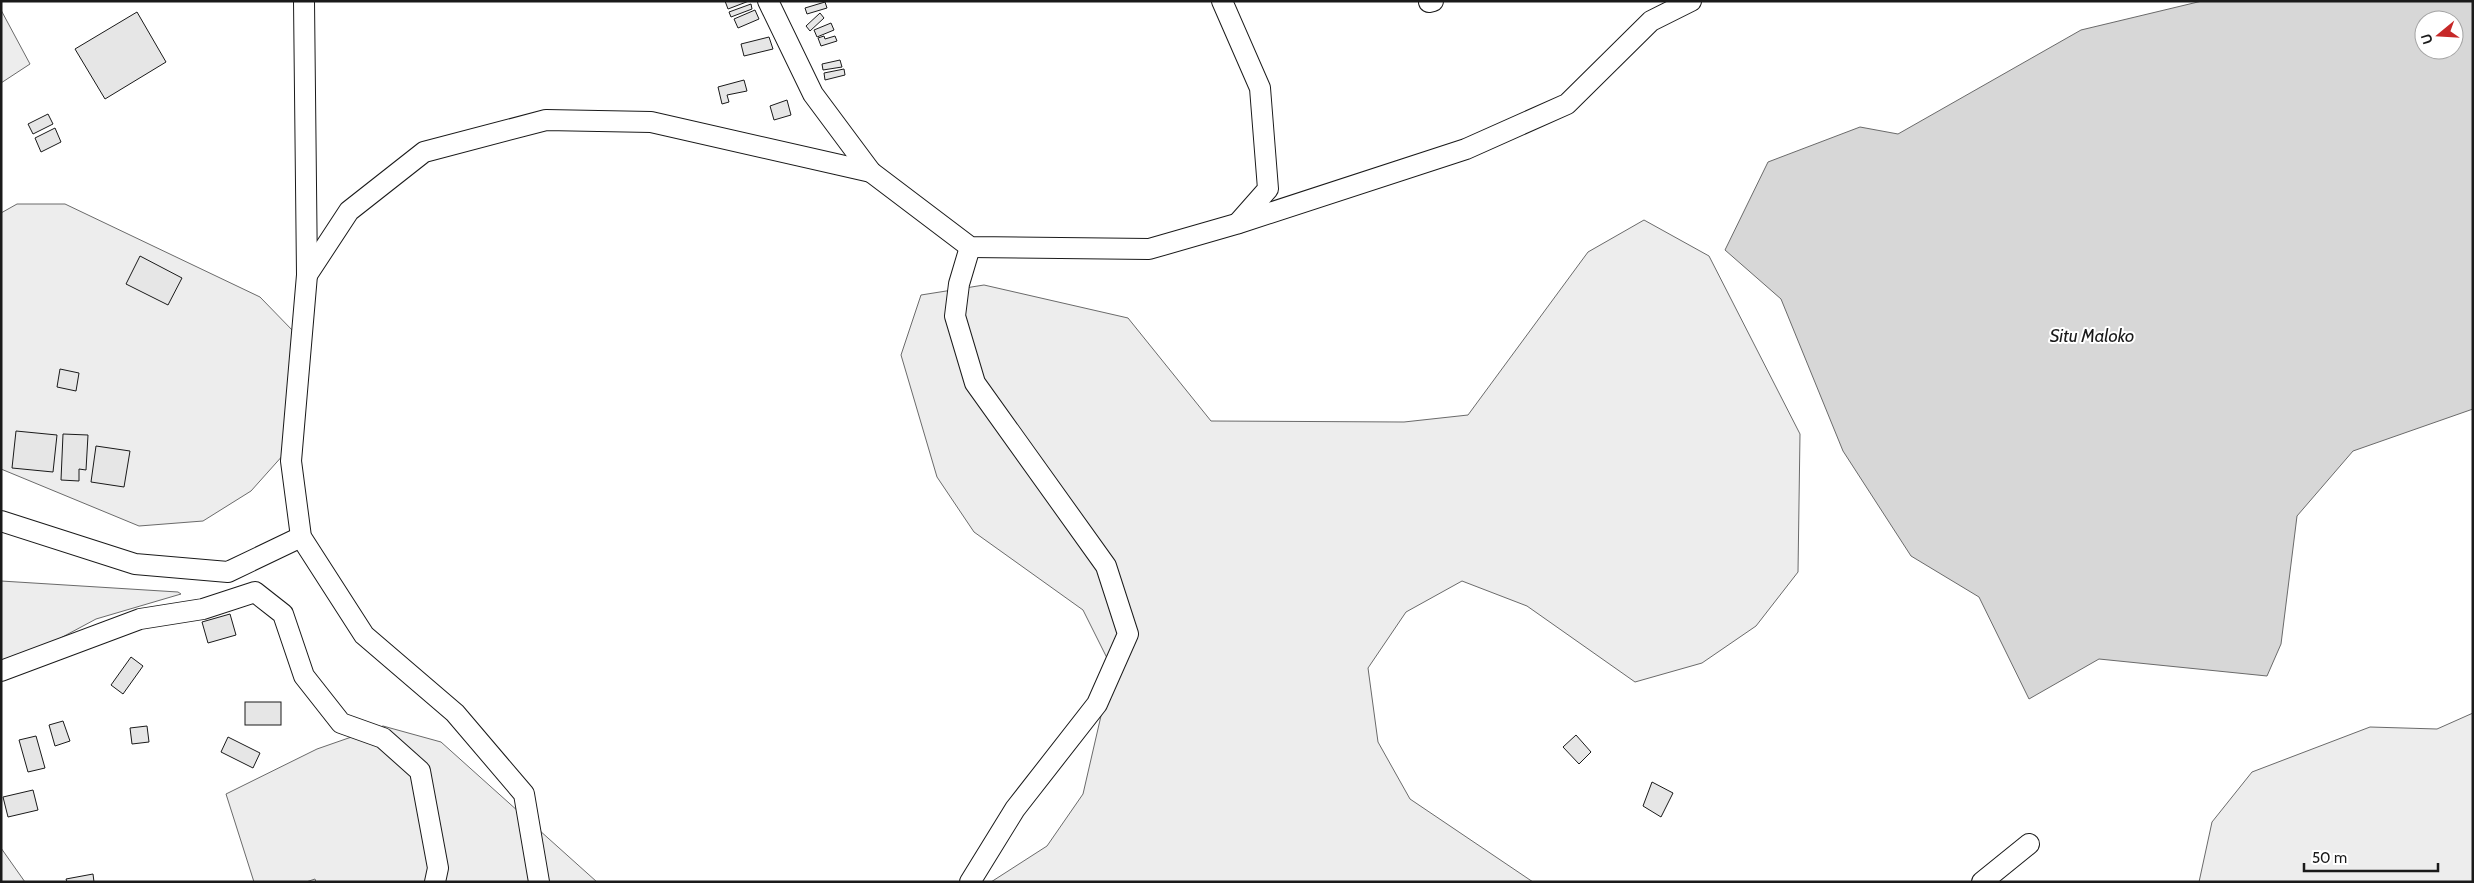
<svg xmlns="http://www.w3.org/2000/svg" width="2474" height="883" viewBox="0 0 2474 883" font-family="Cabin,sans-serif">
  <style>
    .built { fill: #ededed; stroke: #6a6a6a }
    .water { fill: #d7d7d7; stroke: #6a6a6a; fill-rule: evenodd }
    .building { fill: #e6e6e6; stroke: #1a1a1a }
    .lines { fill: none; stroke-linecap: round; stroke-linejoin: round }
    .minor-casing { stroke: #1a1a1a; stroke-width: 22 }
    .minor { stroke: #fff; stroke-width: 20 }
    .labels { text-anchor: middle; dominant-baseline: central; stroke-width: 4; stroke-linejoin: round; paint-order: stroke }
    .water-label { font-size: 18px; font-style: italic; fill: #1a1a1a; stroke: #fff }
  </style>
  <rect width="100%" height="100%" fill="#fff"/>
  <!-- built -->
  <g class="built">
    <path d="M1,10l29,54 -29,19z"/>
    <path d="M17,204h48l195,93 34,35 -1,112 -42,47 -48,30 -64,5 -138,-57v-256z"/>
    <path d="M1644,220l65,36 91,178 -2,138 -42,54 -54,37 -67,19 -108,-76 -65,-25 -56,31 -38,56 10,74 32,57 123,83h-542l56,-36 36,-52 29,-126 -29,-58 -109,-78 -37,-55 -36,-122 20,-60 63,-10 144,33 83,103 193,1 64,-7 120,-163z"/>
    <path d="M1,581l177,11 3,2 -85,25 -95,51z"/>
    <path d="M2473,713v169h-274l13,-60 40,-50 118,-45 67,2z"/>
    <path d="M383,726l58,16 156,140h-281l-1,-3 -9,3h-52l-28,-88 91,-45z"/>
    <path d="M1,848l24,34h-24z"/>
  </g>
  <!-- water -->
  <path class="water" d="M2202,1h271v408l-120,42 -56,65 -16,128 -14,32 -168,-17 -70,40 -50,-102 -68,-41 -68,-105 -62,-152 -56,-49 43,-88 92,-35 38,7 183,-104zM2424,20h30v30h-30z"/>
  <!-- building -->
  <g class="building">
    <path d="M725,1h24l-21,8z"/>
    <path d="M825,2l2,6 -20,6 -2,-6z"/>
    <path d="M751,4l1,5 -21,8 -2,-5z"/>
    <path d="M755,10l4,9 -21,9 -4,-9z"/>
    <path d="M137,12l29,50 -61,37 -30,-50z"/>
    <path d="M820,13l4,5 -14,13 -4,-5z"/>
    <path d="M831,23l3,7 -17,7 -3,-7z"/>
    <path d="M824,36l1,3 10,-3 2,5 -16,5 -3,-8z"/>
    <path d="M769,37l4,12 -29,7 -3,-12z"/>
    <path d="M840,60l2,7 -19,3 -1,-6z"/>
    <path d="M844,69l1,6 -20,5 -1,-7z"/>
    <path d="M744,80l3,11 -20,4 2,7 -7,2 -4,-17z"/>
    <path d="M787,100l4,15 -17,5 -4,-14z"/>
    <path d="M48,114l5,10 -20,10 -5,-10z"/>
    <path d="M55,128l6,14 -20,10 -6,-14z"/>
    <path d="M140,256l42,22 -14,27 -42,-21z"/>
    <path d="M60,369l19,4 -3,18 -19,-4z"/>
    <path d="M16,431l41,4 -4,37 -41,-4z"/>
    <path d="M63,434l25,1 -2,35 -7,-1v12l-18,-1z"/>
    <path d="M96,446l34,5 -6,36 -33,-5z"/>
    <path d="M230,614l6,21 -28,8 -6,-21z"/>
    <path d="M131,657l12,9 -20,28 -12,-9z"/>
    <rect x="245" y="702" width="36" height="23"/>
    <path d="M63,721l7,20 -15,5 -6,-21z"/>
    <path d="M147,726l2,16 -17,2 -2,-16z"/>
    <path d="M1576,735l15,17 -12,12 -16,-17z"/>
    <path d="M36,736l9,32 -17,4 -9,-32z"/>
    <path d="M228,737l32,16 -7,15 -32,-16z"/>
    <path d="M1652,782l21,11 -12,24 -18,-11z"/>
    <path d="M33,790l5,20 -30,7 -5,-20z"/>
    <path d="M93,874l1,8h-27l-1,-3z"/>
  </g>
  <g class="lines">
    <defs>
      <g id="minor">
        <path d="M304,1l3,274 -16,186 10,76 63,98 91,78 69,81 15,88"/>
        <path d="M768,1l45,93 58,78 99,75 179,2 87,-25 230,-75 101,-45 84,-83 40,-20"/>
        <path d="M1222,1l38,87 8,101 -30,34"/>
        <path d="M1429,2l4,-1"/>
        <path d="M970,247l-11,37 -4,32 20,67 131,183 22,68 -31,70 -82,105 -45,73"/>
        <path d="M307,275l42,-64 75,-59 122,-32 105,2 220,50"/>
        <path d="M1,521l134,43 93,8 73,-35"/>
        <path d="M1,671l139,-52 63,-10 52,-17 28,22 21,62 37,47 42,15 37,33 18,97 -3,14"/>
        <path d="M1982,882l47,-38"/>
      </g>
    </defs>
    <!-- minor casing -->
    <use href="#minor" class="minor-casing"/>
    <!-- minor -->
    <use href="#minor" class="minor"/>
  </g>
  <g class="labels">
    <!-- water labels -->
    <g class="water-label">
      <text x="2092" y="336">Situ Maloko</text>
    </g>
  </g>
  <!-- border -->
  <rect width="2474" height="883" fill="none" stroke="#1a1a1a" stroke-width="5"/>
  <!-- north arrow -->
  <g transform="translate(2439 35) rotate(252)"><circle r="24" fill="#ffffff" stroke="#a3a3a3"/>
  <path d="M0-4L9 19L0 12L-9 19Z" fill="#c62828"/>
  <text y="-8" font-size="14" font-weight="bold" text-anchor="middle" fill="#1a1a1a">U</text>
  </g>
  <!-- scale -->
  <path d="M2304 863v8h134v-8" fill="none" stroke="#1a1a1a" stroke-width="2.5"/>
  <text x="2312" y="863" font-size="15" fill="#1a1a1a" stroke="#ffffff" stroke-width="4" paint-order="stroke">50 m</text>
</svg>
